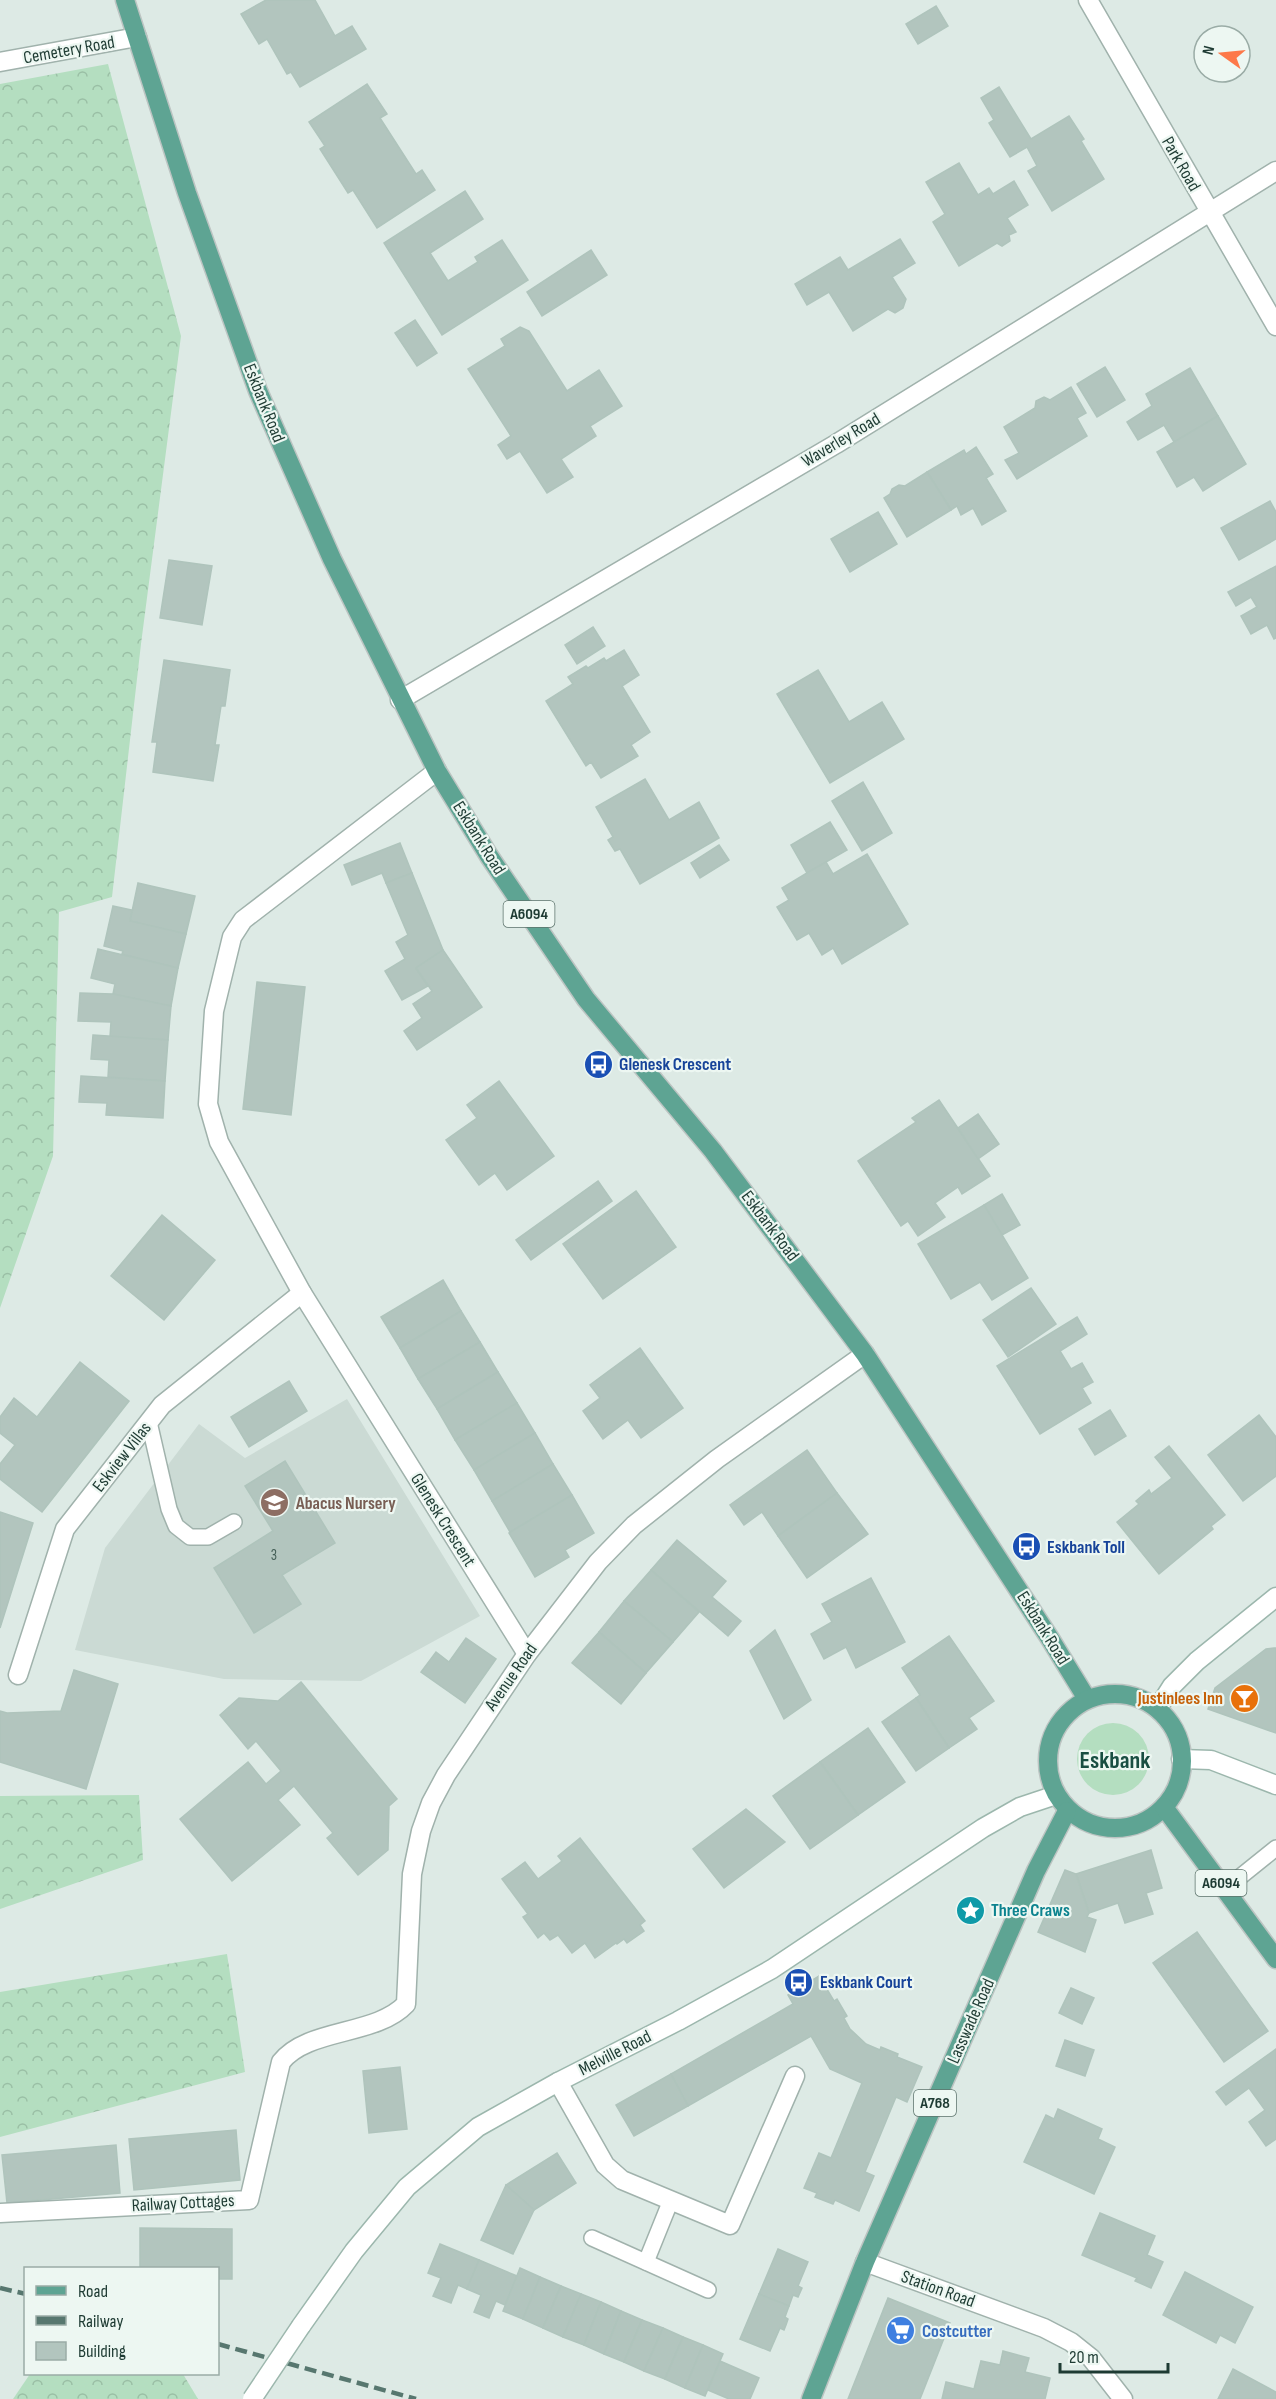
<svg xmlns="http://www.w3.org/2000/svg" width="1276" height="2399" viewBox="0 0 1276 2399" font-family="'Sofia Sans Condensed',sans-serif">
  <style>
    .built { fill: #cbdad4 }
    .grass { fill: #b4dec0 }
    .forest { fill: url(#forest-crowns) }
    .building { fill: #b2c5be; stroke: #afc4bc; stroke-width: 1.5 }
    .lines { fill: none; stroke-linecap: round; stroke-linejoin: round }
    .lane-casing { stroke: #a0b2ac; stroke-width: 18 }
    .street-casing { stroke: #a0b2ac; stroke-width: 21 }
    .secondary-casing { stroke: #9cb7ad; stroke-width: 21 }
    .primary-casing { stroke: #bcc4c2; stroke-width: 21 }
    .lane { stroke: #fff; stroke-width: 15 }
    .street { stroke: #fff; stroke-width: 18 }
    .secondary { stroke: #fff; stroke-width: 18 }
    .primary { stroke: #5ea493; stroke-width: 18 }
    .rail { stroke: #57776f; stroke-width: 4.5; stroke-dasharray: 12 6; stroke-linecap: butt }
    .secondary-bridge-casing { stroke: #9cb7ad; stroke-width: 21; stroke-linecap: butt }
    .secondary-bridge { stroke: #fff; stroke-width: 18 }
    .labels { text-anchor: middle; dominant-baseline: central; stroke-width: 4.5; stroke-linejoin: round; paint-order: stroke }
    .number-label { font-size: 15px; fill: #435e56 }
    .shield { fill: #edf7f2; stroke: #5c736c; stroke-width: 1.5 }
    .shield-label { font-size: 16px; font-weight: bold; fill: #1e3b33 }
    .street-label { font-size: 18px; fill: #1e3b33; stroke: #edf7f2 }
    .transit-label { font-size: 18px; font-weight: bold; fill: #164399; stroke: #edf7f2; text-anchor: start }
    .education-label { font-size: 18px; font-weight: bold; fill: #785e54; stroke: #edf7f2; text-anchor: start }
    .food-label { font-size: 18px; font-weight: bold; fill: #c56008; stroke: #edf7f2; text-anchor: end }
    .culture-label { font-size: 18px; font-weight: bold; fill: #0d838f; stroke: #edf7f2; text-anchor: start }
    .shop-label { font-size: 18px; font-weight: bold; fill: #366cbe; stroke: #edf7f2; text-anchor: start }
    .district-label { font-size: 24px; font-weight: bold; fill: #194e42; stroke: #edf7f2 }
  </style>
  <defs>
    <pattern id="forest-crowns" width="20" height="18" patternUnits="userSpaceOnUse" patternTransform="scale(1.5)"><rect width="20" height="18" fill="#b4dec0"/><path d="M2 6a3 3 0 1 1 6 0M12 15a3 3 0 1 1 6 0" fill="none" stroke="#9abfa5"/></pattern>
  </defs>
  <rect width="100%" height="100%" fill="#ddeae5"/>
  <!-- built -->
  <path class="built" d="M347,1399l133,217 -119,65 -137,-2 -149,-29 30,-102 94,-124 46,34z"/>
  <!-- grass -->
  <circle class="grass" cx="1113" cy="1759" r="36"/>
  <!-- forest -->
  <g class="forest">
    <path d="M108,64l73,272 -40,308 -29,253 -53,15 -6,244 -53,152v-1224z"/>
    <path d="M139,1795l4,65 -143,49v-113z"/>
    <path d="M227,1954l18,118 -245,65v-145z"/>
    <path d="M30,2374h153l15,25h-185z"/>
  </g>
  <!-- building -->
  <g class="building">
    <path d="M266,0h49l20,36 17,-10 14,23 -66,38 -9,-15 -4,2 -20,-35 -8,5 -18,-30z"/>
    <path d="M936,6l12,20 -30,18 -12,-20z"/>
    <path d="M367,84l20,30 -7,4 36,56 6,-4 13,20 -58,38 -24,-38 -5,3 -28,-44 5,-3 -16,-24z"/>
    <path d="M999,87l32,52 38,-23 15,23 -3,2 23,38 -52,32 -24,-40 9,-5 -10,-19 -17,10 -21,-34 5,-3 -13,-22z"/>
    <path d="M959,163l19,32 11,-7 4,6 21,-13 14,24 -21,13 9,14 -7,3 1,6 -8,5 -5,-3 -38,23 -26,-44 12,-8 -19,-32z"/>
    <path d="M465,191l18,28 -53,34 18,28 30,-19 -3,-5 27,-17 26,40 -86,55 -58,-92z"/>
    <path d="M900,239l15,24 -23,14 14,22 -3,9 -8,5 -7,-4 -35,22 -24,-39 -22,13 -12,-21 45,-27 8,13z"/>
    <path d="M591,250l16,25 -65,41 -15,-24z"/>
    <path d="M415,320l22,33 -20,13 -22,-33z"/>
    <path d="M520,327l9,4 38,60 32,-21 23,36 -32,20 6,10 -35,23 12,18 -26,16 -27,-42 -13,8 -9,-14 13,-9 -43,-67 37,-23 -4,-7z"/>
    <path d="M1105,367l20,33 -28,17 -20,-33z"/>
    <path d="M1190,368l28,48 -44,26 -10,-17 -26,15 -11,-18 25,-16 -6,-12z"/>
    <path d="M1071,387l15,26 -9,5 10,18 -70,43 -12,-19 14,-7 -15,-26 31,-19 1,-7 8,-4 6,3z"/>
    <path d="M1218,416l28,48 -43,27 -9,-14 -17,10 -20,-35z"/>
    <path d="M976,447l17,27 -7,4 20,33 -24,14 -9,-17 -12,7 -4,-9 -6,4 -24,-38 37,-22 2,4z"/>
    <path d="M927,472l24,38 -44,27 -23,-39 6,-4 2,-5 7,-4 6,1z"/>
    <path d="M1270,501l6,11v27l-37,21 -18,-32z"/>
    <path d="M878,512l19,32 -47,28 -19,-33z"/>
    <path d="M169,560l43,6 -10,59 -42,-7z"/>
    <path d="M1276,566v72l-2,1 -7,-14 -16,9 -10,-18 16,-9 -6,-10 -15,9 -8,-14z"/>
    <path d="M593,627l12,19 -28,18 -12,-19z"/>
    <path d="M624,650l15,25 -17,11 28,46 -19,13 7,11 -37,22 -10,-16 -5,4 -40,-65 27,-17 -5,-7 18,-11 2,2 16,-10 2,3z"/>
    <path d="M164,660l66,10 -5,36h-4l-6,39h4l-6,36 -60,-9 4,-30h-5z"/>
    <path d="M818,670l31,52 33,-20 22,37 -74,44 -53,-89z"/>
    <path d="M645,779l24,41 30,-18 20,36 -79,46 -20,-35 -5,2 -7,-11 5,-3 -17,-30z"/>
    <path d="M863,782l29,51 -30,18 -30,-50z"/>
    <path d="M830,822l17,28 -40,23 -16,-28z"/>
    <path d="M400,843l12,30 -26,10 -4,-10 -30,12 -8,-20z"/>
    <path d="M719,845l10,15 -29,18 -9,-15z"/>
    <path d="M867,854l41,70 -66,40 -9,-16 -11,7 -13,-22 -12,7 -20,-33 12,-7 -7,-12 25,-15 19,-11 7,12z"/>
    <path d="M412,873l31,77 -27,18 12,18 -26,14 -17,-29 20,-12 -9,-17 12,-7 -22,-52z"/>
    <path d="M138,883l57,13 -9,38 -56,-13z"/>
    <path d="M113,906l19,4 -2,11 56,13 -8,34 -56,-14 1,-3 -19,-5z"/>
    <path d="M98,949l80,19 -7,38 -58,-12 2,-10 -24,-6z"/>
    <path d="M443,950l39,57 -65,43 -13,-19 18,-13 -9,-14 19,-13 -16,-23z"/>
    <path d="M257,982l48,5 -14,128 -48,-6z"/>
    <path d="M80,993l33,1 58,12 -3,34 -58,-3 1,-15 -33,-1z"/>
    <path d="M93,1035l75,5 -3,41 -57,-4 1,-17 -18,-1z"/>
    <path d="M81,1076l84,5 -2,37 -57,-3 1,-12 -28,-1z"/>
    <path d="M499,1081l55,75 -47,34 -12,-17 -16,12 -33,-45 31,-22 -10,-13z"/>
    <path d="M939,1100l51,76 -28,18 -4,-7 -23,16 10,14 -27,19 -10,-15 -7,5 -43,-65 58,-39 -4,-4z"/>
    <path d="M978,1114l21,30 -21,15 -20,-31z"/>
    <path d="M598,1181l14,20 -81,59 -15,-20z"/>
    <path d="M636,1191l40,56 -73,52 -40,-55z"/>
    <path d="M1002,1194l18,31 -18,10 -18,-30z"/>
    <path d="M984,1205l44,73 -36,22 -12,-18 -29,17 -33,-55z"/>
    <path d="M162,1215l53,45 -51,60 -53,-44z"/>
    <path d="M443,1280l18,31 -61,37 -19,-31z"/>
    <path d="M1031,1288l25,36 -48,33 -25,-37z"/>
    <path d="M461,1311l19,31 -62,37 -18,-31z"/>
    <path d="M1077,1317l10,17 -27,17 11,18 11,-6 11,19 -11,6 9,15 -51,31 -43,-68z"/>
    <path d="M480,1342l18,30 -61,37 -19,-30z"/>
    <path d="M640,1348l43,60 -42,30 -13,-18 -25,19 -20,-28 17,-13 -10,-13z"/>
    <path d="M80,1362l49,39 -87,111 -42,-33v-15l15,-19 -15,-12v-16l14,-19 23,19z"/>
    <path d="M498,1372l19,31 -62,37 -18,-31z"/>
    <path d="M289,1381l18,30 -58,36 -18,-30z"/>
    <path d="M517,1403l18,30 -61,37 -19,-30z"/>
    <path d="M1110,1410l16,26 -31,19 -16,-26z"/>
    <path d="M1259,1415l17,22v39l-33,25 -35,-46z"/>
    <path d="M535,1433l18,31 -61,37 -18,-31z"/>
    <path d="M1169,1446l56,69 -14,11 2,3 -54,45 -42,-52 22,-18 -3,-3 13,-11 2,4 21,-16 -17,-21z"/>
    <path d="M807,1450l30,43 -59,43 -16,-24 -18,13 -14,-20z"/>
    <path d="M285,1461l50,82 -53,32 19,29 -47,29 -40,-65 59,-37 -28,-45z"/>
    <path d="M553,1464l19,31 -62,37 -18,-31z"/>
    <path d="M837,1493l31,41 -61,44 -29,-42z"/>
    <path d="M572,1495l22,38 -29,17 4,7 -34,20 -26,-44z"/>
    <path d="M0,1512l33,11 -33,105z"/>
    <path d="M677,1540l49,41 -14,16 29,24 -13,15 -77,-66z"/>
    <path d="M651,1570l48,42 -26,30 -49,-41z"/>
    <path d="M871,1578l34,64 -49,26 -10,-21 -22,12 -13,-25 21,-12 -10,-18z"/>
    <path d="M624,1601l49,41 -27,31 -47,-41z"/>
    <path d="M775,1630l36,70 -27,19 -34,-68z"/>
    <path d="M599,1632l47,41 -25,31 -49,-41z"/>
    <path d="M949,1636l45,65 -25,17 8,11 -28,19 -33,-50 4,-3 -18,-27z"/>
    <path d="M466,1638l30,21 -31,44 -44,-31 15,-20 13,10z"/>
    <path d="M1274,1648h2v85l-68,-24 7,-21 51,-39z"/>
    <path d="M74,1670l44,14 -32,105 -86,-27v-51l7,2 54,-2z"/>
    <path d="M301,1682l96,117 -8,7 -1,44 -30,25 -31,-37 6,-5 -39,-47 -16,14 22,25 -68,56 -52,-62 68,-57 18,22 15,-13 -25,-30 -8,8 -28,-34 19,-17 39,3z"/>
    <path d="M916,1698l33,50 -33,23 -34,-49z"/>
    <path d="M868,1728l37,54 -47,33 -38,-53z"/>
    <path d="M820,1762l38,53 -48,34 -37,-53z"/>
    <path d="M746,1809l39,33 -61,46 -31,-39z"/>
    <path d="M580,1838l65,83 -5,4 4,6 -17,12 -3,-4 -7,5 -1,-1 -21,15 -10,-15 -13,10 -14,-18 -8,5 -6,-7 -6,5 -15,-21 5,-3 -26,-35 23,-17 13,17 24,-18 -4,-5z"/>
    <path d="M1151,1850l11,38 -16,5 7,21 -28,9 -7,-20 -29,10 -13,-39z"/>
    <path d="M1065,1870l11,4 13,39 -2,4 9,3 -11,32 -47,-20z"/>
    <path d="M1197,1932l71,99 -44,31 -71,-99z"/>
    <path d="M819,1976l15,25 3,-2 10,17 -3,2 6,11 16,15 14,6 1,-3 17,7 -1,3 25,10 -15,35 -11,-5 -31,75 9,4 -15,35 -24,-11 -2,4 -18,-7 2,-4 -13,-5 15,-35 12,5 31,-75 -32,-14 -19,-33 -123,70 -17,-32 122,-70 -5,-9z"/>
    <path d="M1071,1988l23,10 -12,26 -23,-11z"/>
    <path d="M1065,2040l29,10 -9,26 -29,-10z"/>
    <path d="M1276,2049v90l-10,7 -17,-24 16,-12 -16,-22 -23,17 -10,-13z"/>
    <path d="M400,2067l7,62 -38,4 -6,-62z"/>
    <path d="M671,2074l17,32 -54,30 -18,-31z"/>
    <path d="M1058,2109l44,20 -4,10 17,8 -21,47 -70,-32 22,-47 8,4z"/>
    <path d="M236,2130l4,50 -106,10 -5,-51z"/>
    <path d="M116,2145l4,48 -113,10 -5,-48z"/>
    <path d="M557,2153l19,30 -42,27 -28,-25z"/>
    <path d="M506,2185l28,25 -21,44 -32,-14z"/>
    <path d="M1100,2213l55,23 -8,19 16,7 -12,26 -16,-7 2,-3 -55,-23z"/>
    <path d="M140,2228l92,1v50h-14v-11h-78z"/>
    <path d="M440,2244l39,16 -12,29 -9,-4 -7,18 -18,-7 8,-18 -13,-5z"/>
    <path d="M778,2249l30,13 -10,24 4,2 -4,9 -5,-2 -4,11 -30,-12z"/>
    <path d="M479,2260l38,16 -12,29 -9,-4 -7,17 -15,-6 7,-17 -14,-6z"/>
    <path d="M520,2268l20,9 -17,42 -20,-8z"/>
    <path d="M1185,2272l68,35 -18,36 -15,-8 -4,8 -53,-28z"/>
    <path d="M540,2277l21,9 -18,42 -20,-9z"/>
    <path d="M561,2286l20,8 -18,43 -20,-9z"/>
    <path d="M581,2294l20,8 -17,43 -21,-8z"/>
    <path d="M759,2294l30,12 -4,11 3,2 -2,6 -2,5 -4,-2 -10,23 -30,-12z"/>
    <path d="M888,2298l62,25 -30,76h-72z"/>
    <path d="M601,2302l20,9 -17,43 -20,-9z"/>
    <path d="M621,2311l21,9 -18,42 -20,-8z"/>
    <path d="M642,2320l21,8 -19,43 -20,-9z"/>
    <path d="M663,2328l20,9 -18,42 -21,-8z"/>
    <path d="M683,2337l20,8 -18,43 -20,-9z"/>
    <path d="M703,2345l20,9 -18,42 -20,-8z"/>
    <path d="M1003,2351l26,7 -4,14 25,6 -5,21h-103l4,-17 28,7 7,-28 19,4z"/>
    <path d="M720,2361l39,17 -9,21h-21l-21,-9z"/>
    <path d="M1233,2369l43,23v7h-58z"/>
  </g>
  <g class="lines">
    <defs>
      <g id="lane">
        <path d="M149,1422l20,87 7,17 14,11h18l26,-15"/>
        <path d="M1225,1889l51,-41"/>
        <path d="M592,2238l116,52"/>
        <path d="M646,2262l25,-62"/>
      </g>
      <g id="street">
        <path d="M1088,0l188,326"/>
        <path d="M0,62l137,-25"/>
        <path d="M400,700l436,-256 440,-273"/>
        <path d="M437,771l-194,149 -11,17 -18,74 -6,93 11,38 83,151 225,361"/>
        <path d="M18,1675l47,-146 97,-124 140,-112"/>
        <path d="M558,2082l47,83 17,15 108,45 65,-149"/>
        <path d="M0,2213l249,-13 32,-138c26,-34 95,-26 125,-58l6,-130 9,-43 10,-28 15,-28 81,-121 71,-92 36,-37 83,-66 148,-105"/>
        <path d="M865,2262l179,66 27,14 20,16 32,41"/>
      </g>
      <g id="secondary">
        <path d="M1158,1708l14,-22 25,-25 79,-64"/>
        <path d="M1181,1759l30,1 65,25"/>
        <path d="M301,2326l53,-75 53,-64 71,-60 80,-45 120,-61 94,-52 211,-141 37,-21 36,-12"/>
      </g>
      <g id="primary">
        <path d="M125,0l62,193 71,198 74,168 105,212 52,85 97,143 127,152 152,203 184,283 38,62"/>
        <circle cx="1115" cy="1761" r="67"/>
        <path d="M1164,1807l112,152"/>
        <path d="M811,2399l54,-137 171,-391 31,-60"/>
      </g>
    </defs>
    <!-- lane casing -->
    <use href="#lane" class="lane-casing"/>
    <!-- street casing -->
    <use href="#street" class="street-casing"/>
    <!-- secondary casing -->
    <use href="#secondary" class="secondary-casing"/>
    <!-- primary casing -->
    <use href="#primary" class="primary-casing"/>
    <!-- lane -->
    <use href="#lane" class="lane"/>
    <!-- street -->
    <use href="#street" class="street"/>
    <!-- secondary -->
    <use href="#secondary" class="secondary"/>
    <!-- primary -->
    <use href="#primary" class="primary"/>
    <!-- rail -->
    <g class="rail">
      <path d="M0,2288l26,6"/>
      <path d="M218,2344l198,55"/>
    </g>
    <defs>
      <path id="secondary-bridge" d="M252,2399l49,-73"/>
    </defs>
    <!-- secondary-bridge casing -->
    <use href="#secondary-bridge" class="secondary-bridge-casing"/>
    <!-- secondary-bridge -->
    <use href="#secondary-bridge" class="secondary-bridge"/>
  </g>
  <!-- icons -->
  <defs>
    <symbol id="bus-disc" viewBox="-11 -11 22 22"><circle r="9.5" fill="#1a4fb4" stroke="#edf7f2"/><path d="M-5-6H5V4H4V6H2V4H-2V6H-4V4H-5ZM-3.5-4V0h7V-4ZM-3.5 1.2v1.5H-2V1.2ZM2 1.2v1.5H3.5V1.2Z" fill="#fff"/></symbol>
    <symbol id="school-disc" viewBox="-11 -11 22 22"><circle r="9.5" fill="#8d6e63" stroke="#edf7f2"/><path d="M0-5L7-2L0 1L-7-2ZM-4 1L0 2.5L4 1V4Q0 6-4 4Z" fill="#fff"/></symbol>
    <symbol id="bar-disc" viewBox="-11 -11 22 22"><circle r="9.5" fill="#e8710a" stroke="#edf7f2"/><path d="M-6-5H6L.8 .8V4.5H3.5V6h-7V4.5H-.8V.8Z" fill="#fff"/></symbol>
    <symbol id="sight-disc" viewBox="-11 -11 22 22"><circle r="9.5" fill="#0f9aa8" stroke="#edf7f2"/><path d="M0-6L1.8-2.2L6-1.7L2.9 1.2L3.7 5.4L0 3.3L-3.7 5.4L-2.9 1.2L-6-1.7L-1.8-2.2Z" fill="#fff"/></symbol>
    <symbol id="supermarket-disc" viewBox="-11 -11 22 22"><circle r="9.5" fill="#3f7fe0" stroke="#edf7f2"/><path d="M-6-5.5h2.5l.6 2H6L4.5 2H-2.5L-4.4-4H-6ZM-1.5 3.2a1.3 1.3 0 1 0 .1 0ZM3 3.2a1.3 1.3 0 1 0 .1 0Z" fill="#fff"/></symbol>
  </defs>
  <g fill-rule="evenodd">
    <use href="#bus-disc" x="582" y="1048" width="33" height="33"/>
    <use href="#school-disc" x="258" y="1486" width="33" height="33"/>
    <use href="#bus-disc" x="1010" y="1530" width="33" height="33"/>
    <use href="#bar-disc" x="1228" y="1682" width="33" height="33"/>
    <use href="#sight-disc" x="954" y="1894" width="33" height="33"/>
    <use href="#bus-disc" x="782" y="1966" width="33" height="33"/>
    <use href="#supermarket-disc" x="884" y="2314" width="33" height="33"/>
  </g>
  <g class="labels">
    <!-- number labels -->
    <g class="number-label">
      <text x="274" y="1555">3</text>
    </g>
    <!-- shield labels -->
    <g class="shield">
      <rect x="503.5" y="901" width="51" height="26" rx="4.5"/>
      <rect x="1195.5" y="1870" width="51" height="26" rx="4.5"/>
      <rect x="914" y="2090" width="42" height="26" rx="4.5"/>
    </g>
    <g class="shield-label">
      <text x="529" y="914">A6094</text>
      <text x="1221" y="1883">A6094</text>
      <text x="935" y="2103">A768</text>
    </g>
    <!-- street labels -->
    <g class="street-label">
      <text transform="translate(69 50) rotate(-10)">Cemetery Road</text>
      <text transform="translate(1181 164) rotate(60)">Park Road</text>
      <text transform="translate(264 403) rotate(68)">Eskbank Road</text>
      <text transform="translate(841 440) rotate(-31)">Waverley Road</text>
      <text transform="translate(479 838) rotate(58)">Eskbank Road</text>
      <text transform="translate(770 1226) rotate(53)">Eskbank Road</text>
      <text transform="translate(122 1457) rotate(-52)">Eskview Villas</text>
      <text transform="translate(443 1520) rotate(58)">Glenesk Crescent</text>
      <text transform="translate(1043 1628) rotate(58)">Eskbank Road</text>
      <text transform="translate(511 1677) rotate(-55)">Avenue Road</text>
      <text transform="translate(971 2021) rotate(-66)">Lasswade Road</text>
      <text transform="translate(615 2053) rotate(-27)">Melville Road</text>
      <text transform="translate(183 2203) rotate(-3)">Railway Cottages</text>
      <text transform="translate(938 2289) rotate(20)">Station Road</text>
    </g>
    <!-- transit labels -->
    <g class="transit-label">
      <text x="619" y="1064">Glenesk Crescent</text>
      <text x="1047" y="1547">Eskbank Toll</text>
      <text x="820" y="1982">Eskbank Court</text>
    </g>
    <!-- education labels -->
    <g class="education-label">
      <text x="296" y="1503">Abacus Nursery</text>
    </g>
    <!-- food labels -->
    <g class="food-label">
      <text x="1223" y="1698">Justinlees Inn</text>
    </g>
    <!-- culture labels -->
    <g class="culture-label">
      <text x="991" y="1910">Three Craws</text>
    </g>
    <!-- shop labels -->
    <g class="shop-label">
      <text x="922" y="2331">Costcutter</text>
    </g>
    <!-- district labels -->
    <g class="district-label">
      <text x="1115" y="1760">Eskbank</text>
    </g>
  </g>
  <!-- legend -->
  <rect x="24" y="2267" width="195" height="108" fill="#edf7f2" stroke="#9aaca6" stroke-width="1.5"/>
  <rect x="36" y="2286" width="30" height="9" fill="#5ea493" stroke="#9aaca6" stroke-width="1.5"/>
  <text x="78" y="2297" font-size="18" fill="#1e3b33">Road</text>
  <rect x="36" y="2316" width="30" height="9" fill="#57776f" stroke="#9aaca6" stroke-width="1.5"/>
  <text x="78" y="2327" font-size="18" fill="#1e3b33">Railway</text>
  <rect x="36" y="2342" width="30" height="18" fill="#b2c5be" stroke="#9aaca6" stroke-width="1.5"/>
  <text x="78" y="2357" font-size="18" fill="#1e3b33">Building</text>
  <!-- north arrow -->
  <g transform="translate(1222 54) rotate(285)"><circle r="28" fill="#edf7f2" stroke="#9aaca6" stroke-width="1.5"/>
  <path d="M0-4.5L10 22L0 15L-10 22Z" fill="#fd7849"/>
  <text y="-9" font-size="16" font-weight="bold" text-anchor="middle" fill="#1e3b33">N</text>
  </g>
  <!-- scale -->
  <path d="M1060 2363v9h108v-9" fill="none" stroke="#1e3b33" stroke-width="3"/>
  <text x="1069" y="2363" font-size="18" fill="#1e3b33" stroke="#edf7f2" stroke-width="4.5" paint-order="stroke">20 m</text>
</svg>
